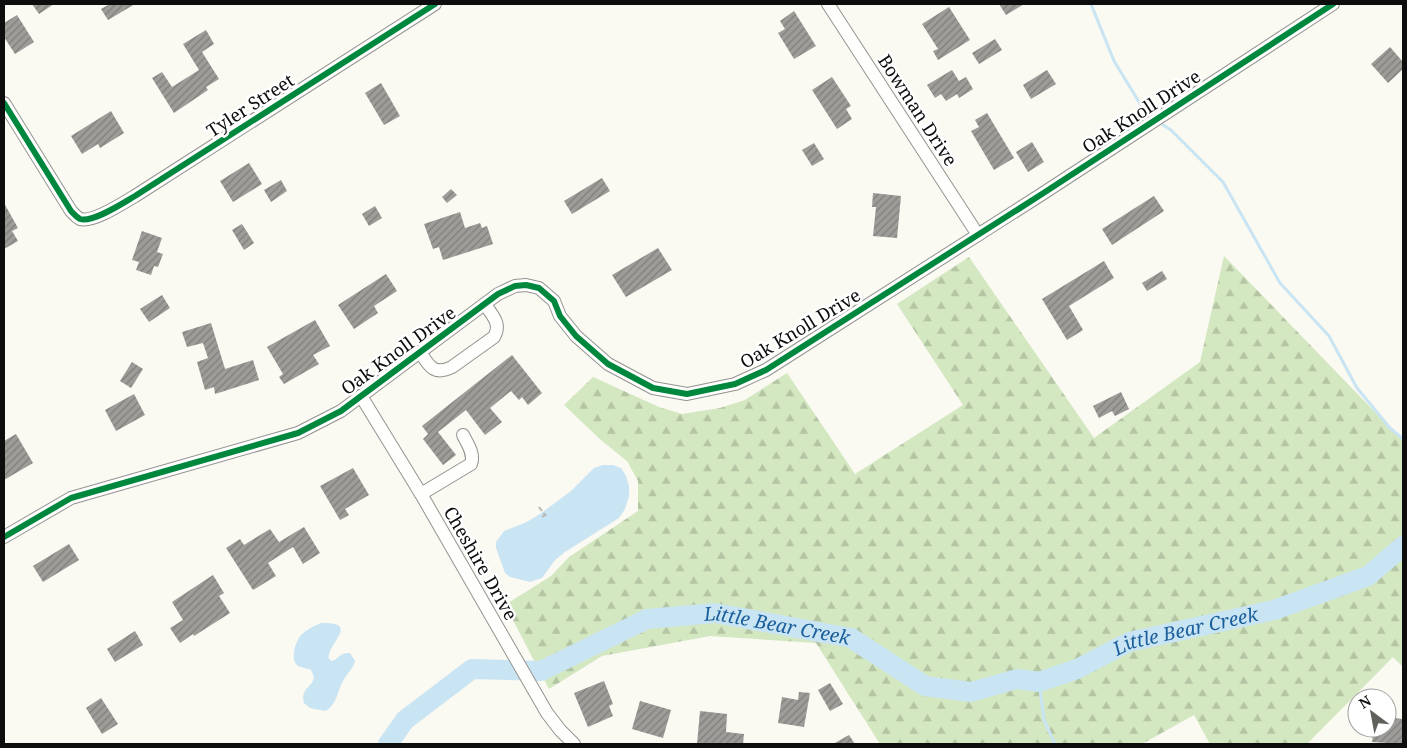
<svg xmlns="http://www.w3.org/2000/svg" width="1407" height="748" viewBox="0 0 1407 748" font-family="'Noto Serif',serif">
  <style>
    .forest { fill: url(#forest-firs) }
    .water { fill: #c9e4f3 }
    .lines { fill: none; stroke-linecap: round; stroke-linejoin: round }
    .stream { stroke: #c9e4f3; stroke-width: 3 }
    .river { stroke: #c9e4f3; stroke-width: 20 }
    .building { fill: url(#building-hatch) }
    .minor-casing { stroke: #949390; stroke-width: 14 }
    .path { stroke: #b8b8b6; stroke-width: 2; stroke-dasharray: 5 2.5; stroke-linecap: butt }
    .minor { stroke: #fefefd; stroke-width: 12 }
    .cycleway-casing { stroke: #fff; stroke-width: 9 }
    .cycleway { stroke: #00873e; stroke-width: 6 }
    .labels { text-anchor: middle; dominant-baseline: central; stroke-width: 5; stroke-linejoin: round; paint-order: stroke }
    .street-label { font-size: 18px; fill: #0d0d0d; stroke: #fff }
    .water-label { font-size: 19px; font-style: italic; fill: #1a5f9b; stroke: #fff }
  </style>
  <defs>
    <pattern id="forest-firs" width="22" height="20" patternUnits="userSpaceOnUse" patternTransform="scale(1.25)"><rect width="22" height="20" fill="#d3e7c0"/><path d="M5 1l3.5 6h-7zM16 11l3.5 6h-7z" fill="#b4c5a4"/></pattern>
    <pattern id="building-hatch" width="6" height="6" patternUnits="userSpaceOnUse" patternTransform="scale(1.25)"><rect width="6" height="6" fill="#9d9c98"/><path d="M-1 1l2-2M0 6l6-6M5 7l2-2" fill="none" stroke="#7e7e7a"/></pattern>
  </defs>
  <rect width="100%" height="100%" fill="#faf9f2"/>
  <!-- forest -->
  <path class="forest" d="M1224,256l179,185v226l-10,-10 -86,87h-97l-16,-29 -52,29h-262l-64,-101 -106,-7 -108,20 -53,33 -44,-84 46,-29 18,-19 69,-46v-30l-11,-20 -25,-20 -38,-36 29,-28 66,30 23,7 38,-6 25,-8 42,-27 68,101 108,-69 -66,-101 72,-47 125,181 106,-76z"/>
  <!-- water -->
  <g class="water">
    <path d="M603,465h10l8,3 5,8 3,10v10l-4,13 -6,9 -54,34 -10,8 -13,18 -12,4 -20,-5 -5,-4 -9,-25v-6l8,-11 23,-9 13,-8 31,-23 23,-23z"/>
    <path d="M321,623c41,-1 5,21 8,36l3,2c7,-2 8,-9 18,-8l5,8c-2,8 -8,12 -12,20 -6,11 -6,24 -18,30l-15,-3 -6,-5c-5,-19 17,-16 7,-33 -4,-2 -11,-2 -14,-5 -7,-7 -1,-24 4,-30 5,-5 13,-9 20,-12z"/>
  </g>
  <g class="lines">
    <!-- stream -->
    <g class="stream">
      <path d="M1091,4l23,57 33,54"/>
      <path d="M1163,125l8,5 52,52 57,101 49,53 28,52 33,40 13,11"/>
      <path d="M1039,682l5,38 11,24"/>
    </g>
    <!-- river -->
    <path class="river" id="s1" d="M388,744l17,-24 67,-51 69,2 106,-52 68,-6 136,25 74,48 46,6 46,-13 22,3 38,-13 52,-27 145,-32 94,-34 35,-30"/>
  </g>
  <!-- building -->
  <g class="building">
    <path d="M32,4h22l-15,10z"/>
    <path d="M110,4h25l-27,16 -7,-11z"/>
    <path d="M999,4h25l-18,11z"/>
    <path d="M949,7l21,33 -32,20 -5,-9 5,-2 -16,-25z"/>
    <path d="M794,11l22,35 -22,13 -16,-26 7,-4 -5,-8z"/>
    <path d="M17,15l17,27 -19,12 -11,-17v-14z"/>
    <path d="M206,30l8,14 -12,8 17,27 -13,8 2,3 -34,23 -22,-35 10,-6 10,15 27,-17 -16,-26z"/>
    <path d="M995,39l7,11 -23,14 -7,-11z"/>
    <path d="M1390,47l13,15v7l-15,14 -17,-19z"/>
    <path d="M952,70l7,11 7,-4 7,12 -14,9 -2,-4 -11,7 -5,-7 -6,4 -8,-13z"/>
    <path d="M1047,70l9,14 -25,15 -8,-14z"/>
    <path d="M832,77l19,29 -5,3 6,10 -15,10 -25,-39z"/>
    <path d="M381,83l19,33 -16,9 -19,-32z"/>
    <path d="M111,111l13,22 -24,15 -2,-4 -16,10 -11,-18z"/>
    <path d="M987,113l27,45 -20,12 -23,-39 8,-4 -4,-7z"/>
    <path d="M1032,142l12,20 -16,10 -12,-20z"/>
    <path d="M814,143l10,16 -12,7 -10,-16z"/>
    <path d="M249,163l13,21 -29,18 -13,-21z"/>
    <path d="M602,178l8,13 -38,23 -8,-13z"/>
    <path d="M281,180l6,11 -16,11 -7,-12z"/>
    <path d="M451,189l6,6 -10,8 -5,-6z"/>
    <path d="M873,193l28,3 -4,42 -24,-2 3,-29h-4z"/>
    <path d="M1154,196l10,15 -52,34 -10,-16z"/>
    <path d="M4,203l14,25 -6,3 6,10 -14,8z"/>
    <path d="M375,206l7,12 -13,8 -7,-12z"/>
    <path d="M460,212l5,16 15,-5 2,5 5,-2 6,18 -50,16 -4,-13 -6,2 -9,-25z"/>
    <path d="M242,224l12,19 -10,7 -12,-20z"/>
    <path d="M142,231l20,7 -5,14 6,2 -5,13 -4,-1 -3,9 -15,-5 3,-8 -7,-2z"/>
    <path d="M658,248l14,22 -46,27 -14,-22z"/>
    <path d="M1104,261l10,17 -45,28 14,24 -16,10 -25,-41z"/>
    <path d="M1162,271l5,8 -20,12 -5,-8z"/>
    <path d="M386,274l11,17 -23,15 4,7 -24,16 -16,-24z"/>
    <path d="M162,295l8,13 -21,14 -9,-13z"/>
    <path d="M315,320l15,26 -17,9 6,9 -35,20 -5,-7 4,-3 -16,-27z"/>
    <path d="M211,323l14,46 28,-9 6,20 -44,14 -1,-7 -9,3 -8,-28 11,-4 -5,-15 -16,4 -5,-15z"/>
    <path d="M512,355l30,38 -14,12 -6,-8 -3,3 -8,-9 -21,17 12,14 -17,13 -19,-25 -28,22 18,23 -13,10 -20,-26 5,-5 -6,-8z"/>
    <path d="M132,362l11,7 -12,19 -11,-7z"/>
    <path d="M1121,392l8,17 -14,7 -3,-5 -13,7 -6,-12z"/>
    <path d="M134,394l11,21 -29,16 -11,-21z"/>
    <path d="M16,434l17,29 -29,17v-39z"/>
    <path d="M353,468l16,27 -24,14 4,6 -9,5 -20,-34z"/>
    <path d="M304,527l16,26 -17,11 -10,-17 -25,16 8,13 -23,14 -27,-42 14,-9 4,6 26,-16 9,13z"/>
    <path d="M69,544l10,16 -36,22 -10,-16z"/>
    <path d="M213,575l11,18 -5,3 11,17 -36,23 -1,-2 -13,9 -10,-15 13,-8 -11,-18z"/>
    <path d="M135,631l8,14 -28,17 -8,-13z"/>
    <path d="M604,681l9,23 -4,2 4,10 -25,11 -14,-34z"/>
    <path d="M830,683l13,21 -13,7 -12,-21z"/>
    <path d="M799,692l11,1 -6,34 -26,-4 4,-26 16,3z"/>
    <path d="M101,698l17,26 -16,10 -16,-26z"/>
    <path d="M640,701l31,9 -8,28 -31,-9z"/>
    <path d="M700,711l27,3 -1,18 18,2 -1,10h-46z"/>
    <path d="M1387,717l16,2v25l-31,-2 2,-14h13z"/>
    <path d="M849,735l6,9h-22z"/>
  </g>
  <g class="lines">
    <defs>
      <g id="minor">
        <path d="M828,4l150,231"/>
        <path d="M4,103l67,108c3,3 5,6 9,8 13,4 43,-16 55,-23l300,-192"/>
        <path d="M420,352c9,14 14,24 32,15l42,-30c8,-14 -2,-21 -9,-33"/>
        <path d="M361,396l60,98 126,219 13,17 14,14"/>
        <path d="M421,494l50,-30c4,-10 -4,-21 -8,-29"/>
        <path d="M4,537l67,-39 227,-65 43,-22 157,-117 17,-8 11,-1 13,3 15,13 6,15 16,20 32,28 45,24 34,6 48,-10 31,-14 276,-176 291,-190"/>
      </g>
    </defs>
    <!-- minor casing -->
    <use href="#minor" class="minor-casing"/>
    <!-- path -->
    <g class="path">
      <path d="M539,507l6,8"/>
      <path d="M542,517l5,-3"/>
    </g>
    <!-- minor -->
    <use href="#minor" class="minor"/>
    <defs>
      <g id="cycleway">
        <path d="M4,103l67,108c3,3 5,6 9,8 13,4 43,-16 55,-23l300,-192"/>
        <path d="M4,537l67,-39 227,-65 43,-22 157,-117 17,-8 11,-1 13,3 15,13 6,15 16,20 32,28 45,24 34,6 48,-10 31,-14 276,-176 291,-190"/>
      </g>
    </defs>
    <!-- cycleway casing -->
    <use href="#cycleway" class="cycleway-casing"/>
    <!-- cycleway -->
    <use href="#cycleway" class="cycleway"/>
  </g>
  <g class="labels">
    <!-- street labels -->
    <g class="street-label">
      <text transform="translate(250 105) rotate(-33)">Tyler Street</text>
      <text transform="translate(918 110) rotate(57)">Bowman Drive</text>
      <text transform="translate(1141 111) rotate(-33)">Oak Knoll Drive</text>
      <text transform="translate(800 328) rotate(-31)">Oak Knoll Drive</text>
      <text transform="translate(398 350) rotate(-36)">Oak Knoll Drive</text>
      <text transform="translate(481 563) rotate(60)">Cheshire Drive</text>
    </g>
    <!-- water labels -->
    <g class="water-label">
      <text stroke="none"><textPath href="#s1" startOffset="432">Little Bear Creek</textPath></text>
      <text stroke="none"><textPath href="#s1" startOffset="868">Little Bear Creek</textPath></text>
    </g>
  </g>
  <!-- border -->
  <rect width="1407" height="748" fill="none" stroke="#0d0d0d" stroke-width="10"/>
  <!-- north arrow -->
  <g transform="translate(1372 713) rotate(328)"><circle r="24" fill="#ffffff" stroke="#9e9e9e"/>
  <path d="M0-4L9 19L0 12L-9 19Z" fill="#60605d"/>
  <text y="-8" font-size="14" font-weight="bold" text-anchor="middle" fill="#0d0d0d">N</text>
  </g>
</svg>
